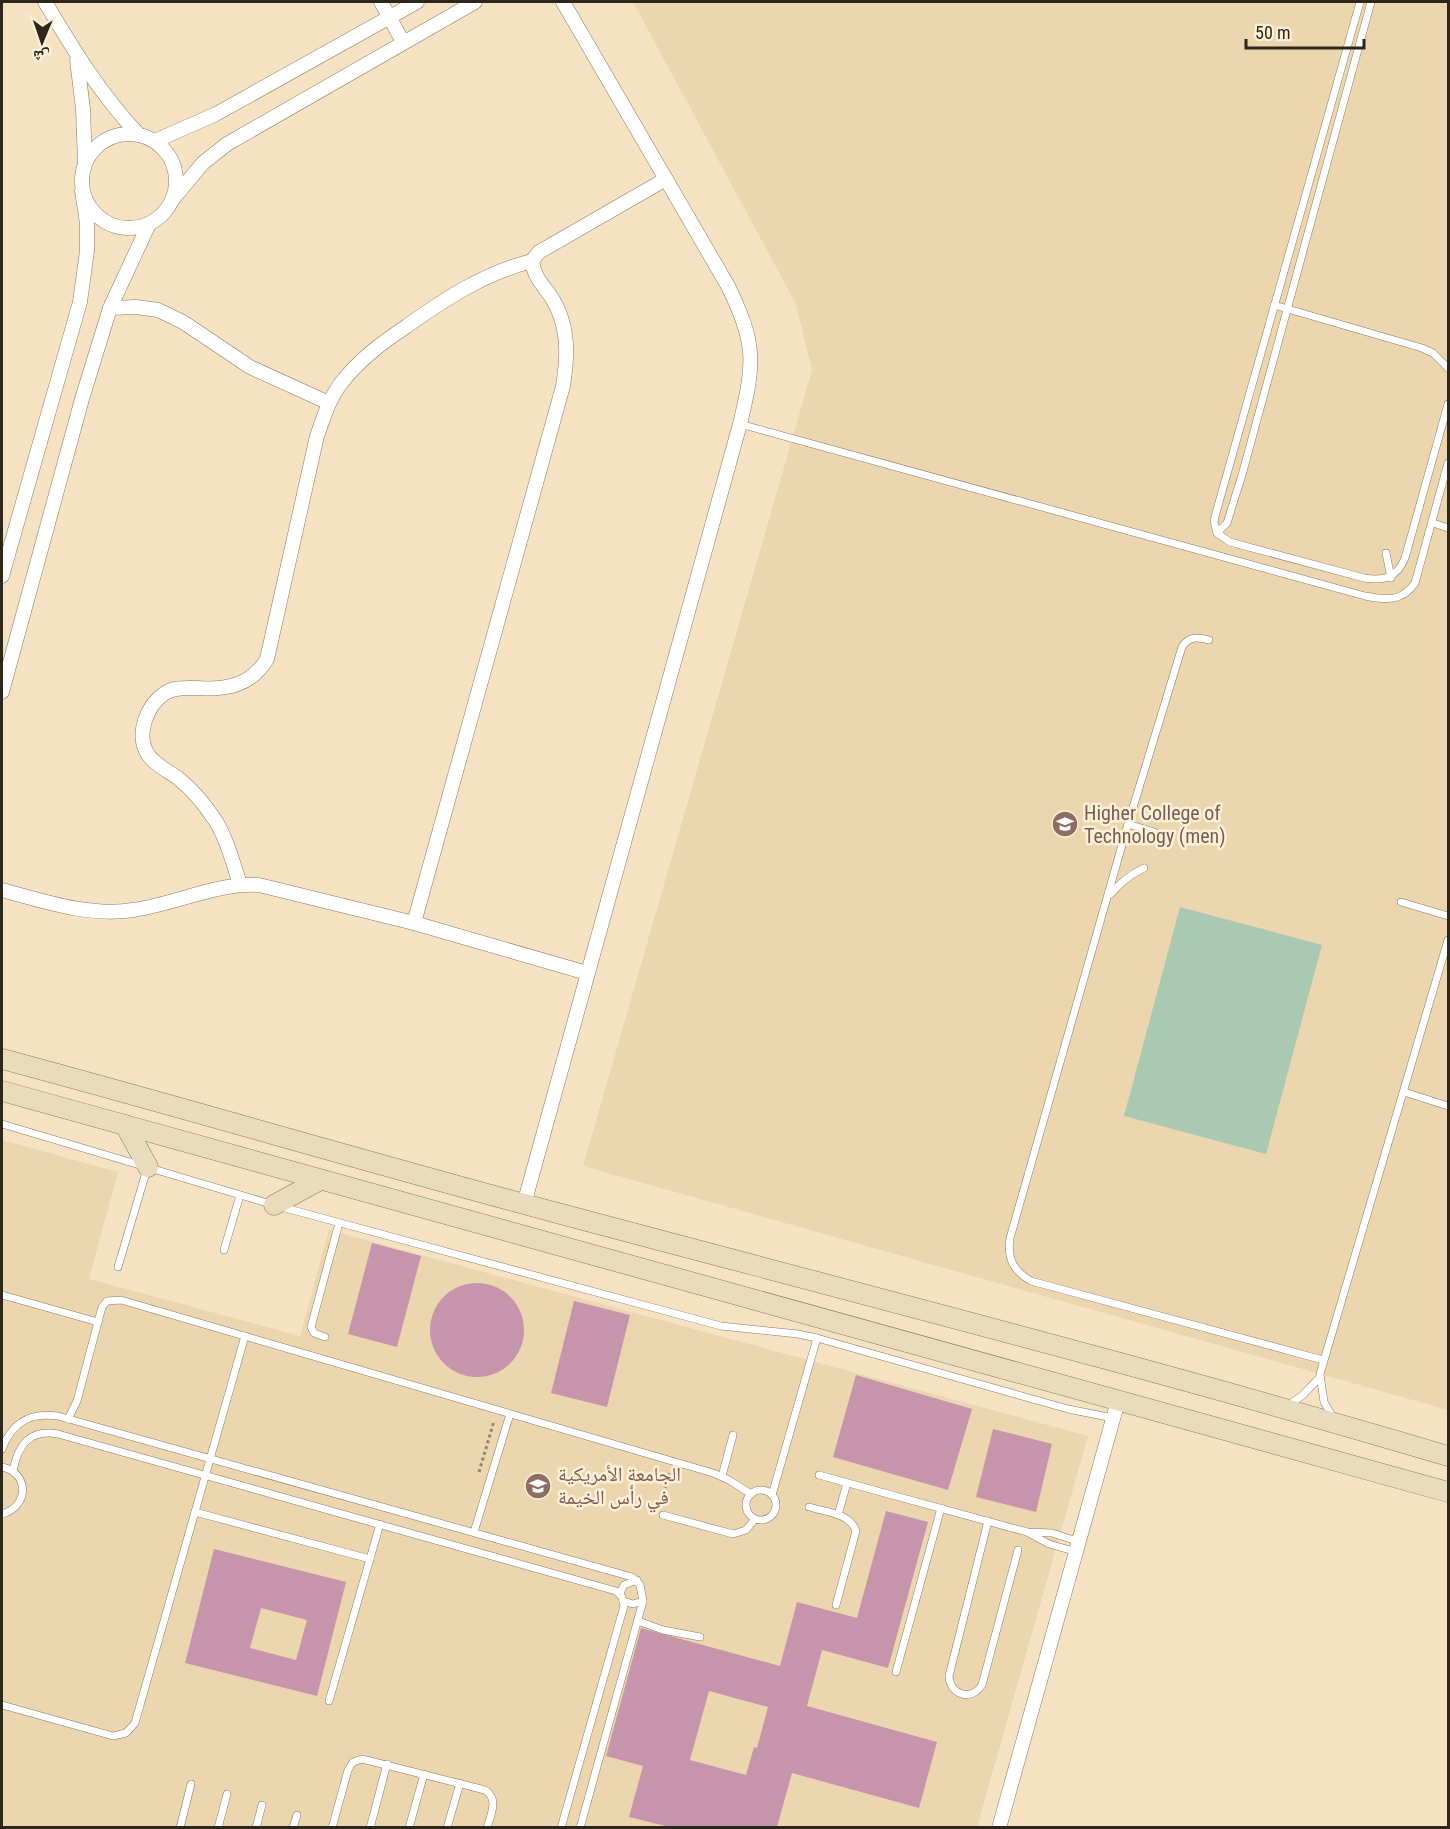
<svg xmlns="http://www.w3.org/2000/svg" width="1450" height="1829" viewBox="0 0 1450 1829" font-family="'Roboto Condensed','Noto Naskh Arabic',sans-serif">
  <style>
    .built { fill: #ebd6b0 }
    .green { fill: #abc9b2 }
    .building { fill: #c695ab; fill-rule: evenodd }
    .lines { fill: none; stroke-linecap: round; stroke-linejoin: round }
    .service-casing { stroke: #8b7b5f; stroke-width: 8 }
    .minor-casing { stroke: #8b7b5f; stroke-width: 15 }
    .secondary-casing { stroke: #8b7b5f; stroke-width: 21 }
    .path { stroke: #928570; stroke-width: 3; stroke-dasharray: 3 3; stroke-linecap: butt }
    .service { stroke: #fff; stroke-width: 7 }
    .minor { stroke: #fff; stroke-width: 14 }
    .secondary { stroke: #e8dcbd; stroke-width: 20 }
    .labels { text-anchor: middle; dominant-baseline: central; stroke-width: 5; stroke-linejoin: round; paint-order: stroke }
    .education-label { font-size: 20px; fill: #785e54; stroke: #fef0d7; text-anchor: start }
  </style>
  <rect width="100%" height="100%" fill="#f4e2c3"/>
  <!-- built -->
  <g class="built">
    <path d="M633,2h815v1408l-865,-244 229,-796 -16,-66z"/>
    <path d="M2,1140l116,32 -29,107 211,57 29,-106 759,206 -111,391h-975z"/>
  </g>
  <!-- green -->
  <path class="green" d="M1180,907l142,38 -56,209 -142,-38z"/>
  <!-- building -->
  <g class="building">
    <path d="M372,1243l49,13 -24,91 -49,-13z"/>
    <circle cx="477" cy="1330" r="47"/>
    <path d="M574,1301l56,14 -23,92 -56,-14z"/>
    <path d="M856,1375l116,34 -24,81 -115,-33z"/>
    <path d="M993,1429l59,15 -16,68 -60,-15z"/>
    <path d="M886,1511l42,11 -40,146 -66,-18 -15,56 130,36 -18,66 -127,-35 -15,54h-108l-40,-10 14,-51 -37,-10 35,-128 139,38 17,-64 60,16zM709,1691l59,16 -11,41 -3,-1 -8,28 -56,-15z"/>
    <path d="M214,1549l132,33 -29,114 -132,-33zM261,1608l46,12 -11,40 -46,-12z"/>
  </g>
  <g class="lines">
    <defs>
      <g id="service">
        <path d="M1360,2l-144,511 -2,8 3,12 13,9 134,36c20,3 33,0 41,-20l43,-154"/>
        <path d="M1274,305l148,43 11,5 15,15"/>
        <path d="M740,424l625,172c21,4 37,6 50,-13l33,-120"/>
        <path d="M1433,523l15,5"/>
        <path d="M1217,533l10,-10 15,-48 129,-473"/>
        <path d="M1386,553l5,25"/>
        <path d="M1209,640c-12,-3 -20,-4 -27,7l-54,177 -118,414c-3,20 3,33 21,43l292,79"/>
        <path d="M1128,824l26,8"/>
        <path d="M1111,894c9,-12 19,-19 33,-26"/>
        <path d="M1401,902l47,14"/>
        <path d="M1404,1092l44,14"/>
        <path d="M2,1124l272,81 447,121 77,8 19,4 251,71 45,9"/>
        <path d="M224,1250l16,-55"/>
        <path d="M118,1267l29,-98"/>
        <path d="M2,1295l96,27"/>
        <path d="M325,1337l-11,-4 -3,-6 28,-104"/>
        <path d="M1287,1406l16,-11 16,-17"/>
        <path d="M68,1419l9,-18 25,-94 5,-6 14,-1 592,173 16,7 22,14"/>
        <path d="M1334,1419l-10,-17 -4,-28 128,-434"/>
        <path d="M2,1449c10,-27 28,-37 56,-33l574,161 8,8 3,16 -63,227"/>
        <path d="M2,1467c28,6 27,40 0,47"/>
        <path d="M13,1471c5,-26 16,-42 45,-37l558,157 6,6 2,9 -63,222"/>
        <path d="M819,1475l208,57 25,1 28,9"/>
        <path d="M722,1476l11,-41"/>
        <circle cx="761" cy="1505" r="15"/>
        <path d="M772,1495l45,-157"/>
        <path d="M809,1507c16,5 41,6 47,24l-20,74"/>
        <path d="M195,1512l175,47"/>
        <path d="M663,1515l70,19 13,-4 9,-11"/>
        <path d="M838,1515l9,-32"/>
        <path d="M988,1521l-39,155c1,20 23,25 33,9l36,-135"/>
        <path d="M474,1532l36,-118"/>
        <path d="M1027,1532l22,12 28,8"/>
        <path d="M620,1593l4,-8 13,-5"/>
        <path d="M623,1601l10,3 10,-3"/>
        <path d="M638,1621l25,9 37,7"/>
        <path d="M896,1672l45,-164"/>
        <path d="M329,1701l51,-177"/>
        <path d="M2,1705l111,31 13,-3 9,-10 110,-387"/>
        <path d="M180,1828l11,-44"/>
        <path d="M218,1828l9,-34"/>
        <path d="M256,1828l6,-23"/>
        <path d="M293,1828l4,-13"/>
        <path d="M332,1828l16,-58 5,-8 9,-3 123,31c14,9 6,24 2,38"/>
        <path d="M370,1828l17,-64"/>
        <path d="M409,1828l15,-54"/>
        <path d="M447,1828l13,-45"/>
      </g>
      <g id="minor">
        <path d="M45,2c28,47 55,92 94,133"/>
        <path d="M381,2l22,40"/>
        <path d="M77,60l6,49 2,54"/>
        <circle cx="129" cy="181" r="47"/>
        <path d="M155,141l61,-27 201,-112"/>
        <path d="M173,199l30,-36 24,-19 248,-142"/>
        <path d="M110,308l26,-1 22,3 25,12 67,45 79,36"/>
        <path d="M2,576l78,-274 7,-51v-28l-5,-32"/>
        <path d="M2,692l80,-293 28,-91 39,-84"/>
        <path d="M240,884c-7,-21 -13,-45 -25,-64 -10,-15 -22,-30 -36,-41 -10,-8 -25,-14 -32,-26 -11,-20 0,-48 18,-60 9,-6 21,-5 31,-5 30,2 55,-2 71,-29l50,-223c7,-19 12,-38 25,-54 18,-23 41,-40 65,-56 39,-28 78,-53 125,-65l7,-9 127,-73"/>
        <path d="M2,890c41,11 87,27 131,20 43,-6 82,-27 126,-25l155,38 173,50"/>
        <path d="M414,923l149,-537c5,-31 6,-60 -11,-88 -9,-13 -18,-21 -20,-37"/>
        <path d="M524,1204l216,-780c15,-62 16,-80 -12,-138l-165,-284"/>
        <path d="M999,1828l119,-427"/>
      </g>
      <g id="secondary">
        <path d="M2,1059c186,50 372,105 559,155 296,79 594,155 887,242"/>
        <path d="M2,1091l1446,401"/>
        <path d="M125,1125l23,42"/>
        <path d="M274,1205l46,-25"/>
      </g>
    </defs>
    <!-- service casing -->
    <use href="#service" class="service-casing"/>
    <!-- minor casing -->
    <use href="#minor" class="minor-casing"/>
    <!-- secondary casing -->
    <use href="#secondary" class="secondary-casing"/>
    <!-- path -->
    <g class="path">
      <path d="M479,1472l15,-51"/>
      <path d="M660,1505l10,-34"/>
    </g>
    <!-- service -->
    <use href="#service" class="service"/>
    <!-- minor -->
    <use href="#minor" class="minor"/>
    <!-- secondary -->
    <use href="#secondary" class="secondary"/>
  </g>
  <!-- icons -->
  <defs>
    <symbol id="university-disc" viewBox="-11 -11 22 22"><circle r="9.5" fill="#8d6e63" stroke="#fef0d7"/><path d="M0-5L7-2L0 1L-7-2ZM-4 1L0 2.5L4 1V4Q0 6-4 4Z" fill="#fff"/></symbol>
  </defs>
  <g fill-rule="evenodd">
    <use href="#university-disc" x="1050" y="809" width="30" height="30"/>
    <use href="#university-disc" x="523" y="1471" width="30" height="30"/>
  </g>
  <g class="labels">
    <!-- education labels -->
    <g class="education-label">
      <text x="1084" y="813">Higher College of<tspan x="1084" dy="23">Technology (men)</tspan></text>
      <text x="558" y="1474">الجامعة الأمريكية<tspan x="558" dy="23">في رأس الخيمة</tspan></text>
    </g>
  </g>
  <!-- border -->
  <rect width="1450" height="1829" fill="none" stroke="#2d271b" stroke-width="6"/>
  <!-- north arrow -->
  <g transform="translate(42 42) rotate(182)" stroke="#fef0d7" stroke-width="4.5" paint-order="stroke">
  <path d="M0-4.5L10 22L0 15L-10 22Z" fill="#2d271b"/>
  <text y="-9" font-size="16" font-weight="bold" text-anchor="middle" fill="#2d271b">ش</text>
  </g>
  <!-- scale -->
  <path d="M1246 39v9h118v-9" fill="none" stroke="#2d271b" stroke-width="3"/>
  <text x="1255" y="39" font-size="18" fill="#2d271b" stroke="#fef0d7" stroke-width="4.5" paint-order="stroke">50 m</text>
</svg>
